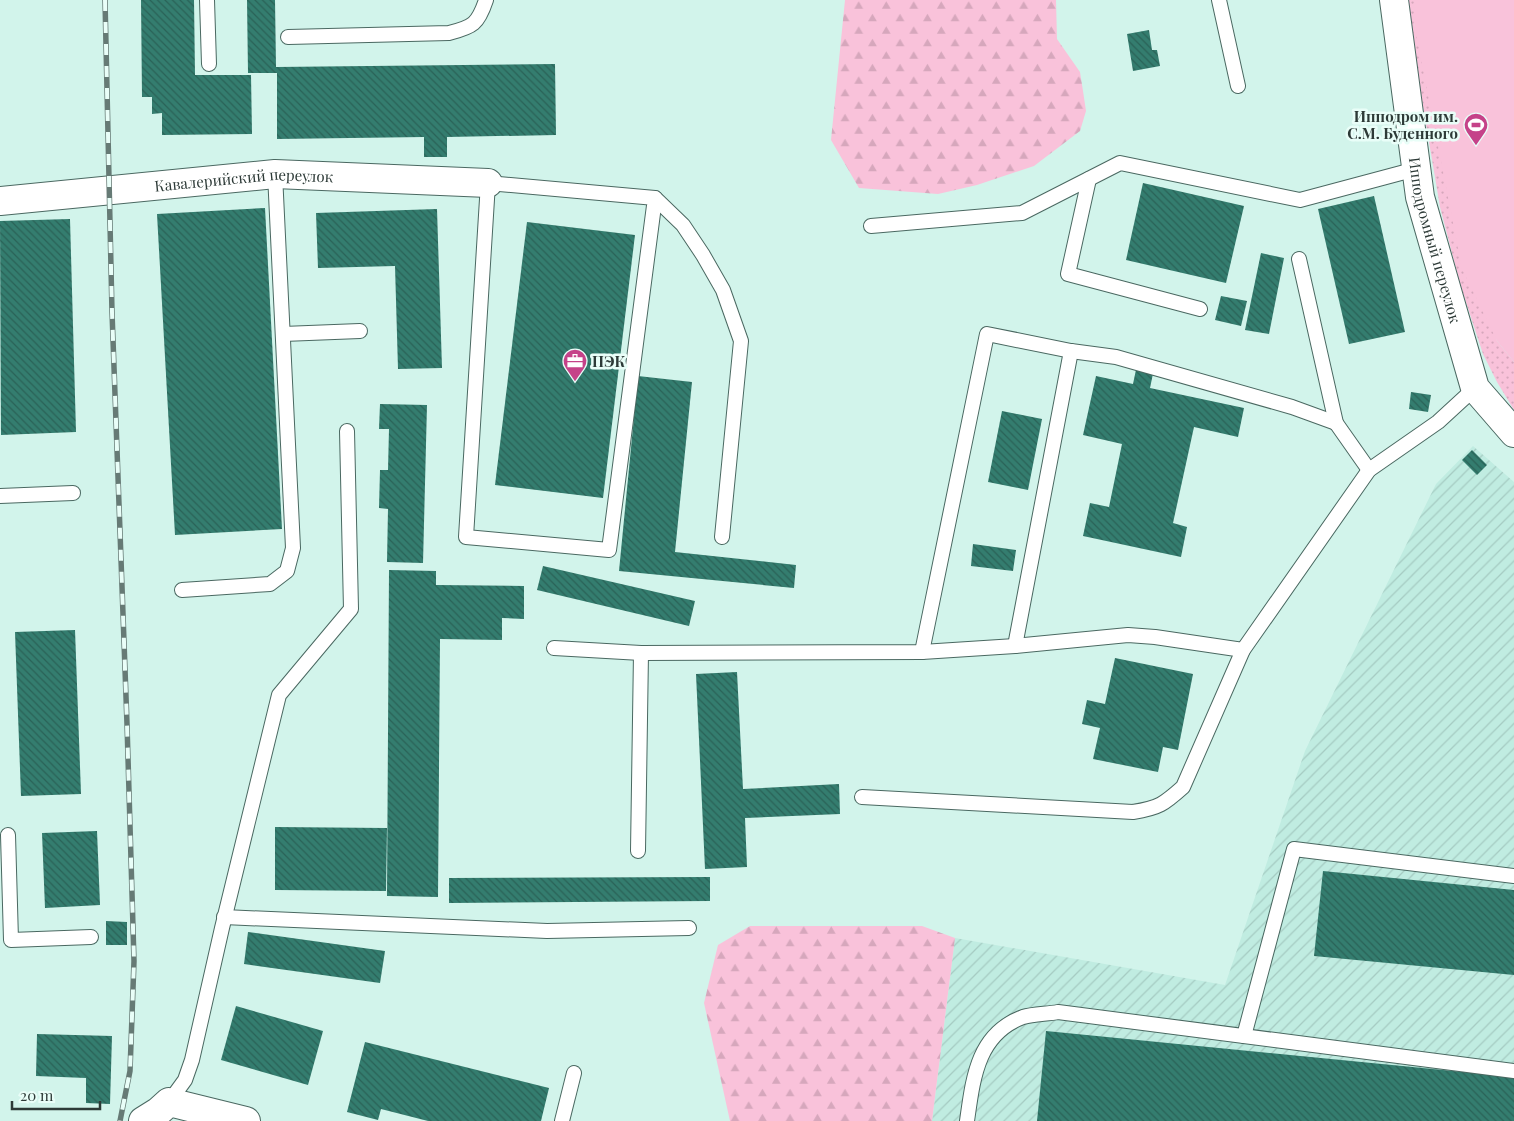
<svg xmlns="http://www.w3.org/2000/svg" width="1514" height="1121" viewBox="0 0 1514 1121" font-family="'Playfair Display',serif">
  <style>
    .industrial { fill: url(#industrial-furrows) }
    .grass { fill: url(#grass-dots) }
    .forest { fill: url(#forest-firs) }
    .pitch { fill: #f9c2da }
    .building { fill: url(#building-back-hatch) }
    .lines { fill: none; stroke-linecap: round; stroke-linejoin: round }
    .lane-casing { stroke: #4a6861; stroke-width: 16 }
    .street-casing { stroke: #4a6861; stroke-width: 30 }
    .lane { stroke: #fff; stroke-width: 14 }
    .street { stroke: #fff; stroke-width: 28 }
    .rail-casing { stroke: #667a75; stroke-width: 5.5 }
    .rail { stroke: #e9fef8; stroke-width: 4; stroke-dasharray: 11; stroke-linecap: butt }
    .labels { text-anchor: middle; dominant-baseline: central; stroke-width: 5; stroke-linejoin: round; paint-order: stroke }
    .poi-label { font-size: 15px; font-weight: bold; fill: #2d3a37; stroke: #e9fef8; text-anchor: end }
    .street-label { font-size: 15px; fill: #2d3a37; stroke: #e9fef8 }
  </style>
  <defs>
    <pattern id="industrial-furrows" width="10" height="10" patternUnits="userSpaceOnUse" patternTransform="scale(1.25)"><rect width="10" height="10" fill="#c0ece1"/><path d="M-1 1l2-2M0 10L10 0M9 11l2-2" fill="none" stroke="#a5cbc2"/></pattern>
    <pattern id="grass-dots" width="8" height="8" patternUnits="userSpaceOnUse" patternTransform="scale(1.25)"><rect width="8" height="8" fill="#f9c2da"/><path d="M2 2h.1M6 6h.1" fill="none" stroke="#d6a7bc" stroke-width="1.8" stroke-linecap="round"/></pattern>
    <pattern id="forest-firs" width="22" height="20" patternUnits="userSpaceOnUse" patternTransform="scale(1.25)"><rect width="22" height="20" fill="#f9c2da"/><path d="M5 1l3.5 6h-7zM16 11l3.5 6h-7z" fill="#d6a7bc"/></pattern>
    <pattern id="building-back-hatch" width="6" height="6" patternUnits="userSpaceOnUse" patternTransform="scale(1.25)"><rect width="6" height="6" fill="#347d6f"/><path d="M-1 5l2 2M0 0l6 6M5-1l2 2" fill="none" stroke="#2a6257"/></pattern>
  </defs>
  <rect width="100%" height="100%" fill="#d2f4eb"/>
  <!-- industrial -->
  <path class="industrial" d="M1473,446l41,36v639h-582l23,-183 270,47 80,-234 131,-267z"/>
  <!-- grass -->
  <path class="grass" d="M1405,0h9v23l83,318 17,21v48l-17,-28 -14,-28 -23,-70 -20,-77z"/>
  <!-- forest -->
  <g class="forest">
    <path d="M845,0h211l1,39 23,33 3,19 3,20 -6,20 -46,35 -57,19 -39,9 -79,-6 -28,-48z"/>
    <path d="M750,926h172l33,12 -23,183h-202l-26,-118 14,-58z"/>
  </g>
  <!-- pitch -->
  <path class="pitch" d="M1414,0h100v362l-17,-21 -35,-72 -48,-246z"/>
  <!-- building -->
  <g class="building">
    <path d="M141,0h53l1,75h56l1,59 -90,1v-22l-10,1v-17h-10z"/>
    <path d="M247,0h28l1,67 279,-3 1,71 -109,2v20h-23v-20l-147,2v-66h-29z"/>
    <path d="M1149,30l3,20h5l3,16 -27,5 -6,-37z"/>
    <path d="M1143,183l101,23 -18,77 -100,-23z"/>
    <path d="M1374,196l31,136 -56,12 -31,-135z"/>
    <path d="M265,208l17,321 -107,6 -18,-321z"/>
    <path d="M437,209l5,159 -44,1 -3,-103 -77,2 -2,-55z"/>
    <path d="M70,219l6,213 -75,3 -1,-214z"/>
    <path d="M527,222l108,13 -32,263 -108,-13z"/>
    <path d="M1261,253l23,5 -15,76 -24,-4z"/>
    <path d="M1221,296l26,5 -6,25 -26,-6z"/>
    <path d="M1138,360l17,4 -5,24 94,20 -6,29 -44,-10 -21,96 14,4 -6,30 -98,-21 7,-33 19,4 13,-63 -39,-9 13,-59 37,8z"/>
    <path d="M638,376l54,6 -17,170 121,13 -2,23 -175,-17z"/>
    <path d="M1411,392l20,3 -3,17 -19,-3z"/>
    <path d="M380,404l47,1 -4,158 -36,-1 1,-53 -9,-1 1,-38h8l1,-41h-10z"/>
    <path d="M1002,411l40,8 -14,71 -40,-8z"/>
    <path d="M1472,450l15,15 -10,10 -15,-15z"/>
    <path d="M973,544l43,6 -3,21 -42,-5z"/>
    <path d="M543,566l152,35 -6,25 -152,-36z"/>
    <path d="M389,570l47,1v14l88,1v33l-22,-1v22l-62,-1 -2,258 -51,-1z"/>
    <path d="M75,630l6,164 -60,2 -6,-164z"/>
    <path d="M1115,658l78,16 -15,76 -15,-3 -5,25 -65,-13 7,-31 -18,-4 5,-24 18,4z"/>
    <path d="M737,672l6,117 96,-5 1,30 -95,4 2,49 -42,2 -9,-195z"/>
    <path d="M275,827l112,1 -1,63 -111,-1z"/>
    <path d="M97,831l3,74 -55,3 -3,-75z"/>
    <path d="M1323,871l191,19v85l-200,-19z"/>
    <path d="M710,877v24l-261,2v-25z"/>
    <path d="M106,921l21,1v23h-21z"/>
    <path d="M248,932l137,19 -5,32 -136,-19z"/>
    <path d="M236,1006l87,25 -15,54 -87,-25z"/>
    <path d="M1046,1031l468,46v44h-477z"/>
    <path d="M37,1034l75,2 -2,68 -24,-1v-25l-50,-2z"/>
    <path d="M365,1042l184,46 -8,33h-113l-47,-12 -3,11 -31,-8z"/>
  </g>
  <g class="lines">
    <defs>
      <g id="lane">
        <path d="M207,0l2,64"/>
        <path d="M1219,0l19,86"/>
        <path d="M288,37l161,-4c24,-6 29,-9 37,-33"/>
        <path d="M1089,179l-21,95 132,35"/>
        <path d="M488,183l167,15 -46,352 -143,-13z"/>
        <path d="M655,198l28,27 20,30 20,35 18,51 -19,196"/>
        <path d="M871,226l151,-13 98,-50 180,37 116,-31"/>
        <path d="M1299,259l37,164 33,47"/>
        <path d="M283,334l77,-3"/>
        <path d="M0,496l73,-3"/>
        <path d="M182,590l88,-6 17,-13 6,-23 -18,-374"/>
        <path d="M1015,646l56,-295"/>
        <path d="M554,648l87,5 281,-1 93,-6 113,-11 27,2 88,13"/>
        <path d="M922,652l65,-318 84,17 45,6 176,50 44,16"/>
        <path d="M862,797l271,15c26,-4 31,-8 50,-25l60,-137 126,-180 69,-48 37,-34"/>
        <path d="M8,835l3,105 80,-3"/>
        <path d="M638,851l3,-198"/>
        <path d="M224,917l323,14 142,-3"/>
        <path d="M1244,1036l50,-187 220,27"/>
        <path d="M169,1102l16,-22 7,-20 30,-132 57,-233 72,-86 -4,-178"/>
        <path d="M562,1121l12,-48"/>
        <path d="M967,1121c6,-42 10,-87 56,-104 10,-3 24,-3 35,-5l456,59"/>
      </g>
      <g id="street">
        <path id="s1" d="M1394,0l26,197 55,191 39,45"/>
        <path id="s2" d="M0,201l275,-27 213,9"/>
        <path d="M143,1121l16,-10 10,-9 77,19"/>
      </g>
    </defs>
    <!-- lane casing -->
    <use href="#lane" class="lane-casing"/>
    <!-- street casing -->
    <use href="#street" class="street-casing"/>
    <!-- lane -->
    <use href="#lane" class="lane"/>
    <!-- street -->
    <use href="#street" class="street"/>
    <defs>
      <path id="rail" d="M105,0l7,312 15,412 7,237 -4,110 -10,50"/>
    </defs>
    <!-- rail casing -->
    <use href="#rail" class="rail-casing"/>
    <!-- rail -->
    <use href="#rail" class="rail"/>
  </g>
  <!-- icons -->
  <defs>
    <symbol id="stadium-pin" viewBox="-11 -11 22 30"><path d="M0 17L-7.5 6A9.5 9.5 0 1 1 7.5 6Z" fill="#c54289" stroke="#e9fef8"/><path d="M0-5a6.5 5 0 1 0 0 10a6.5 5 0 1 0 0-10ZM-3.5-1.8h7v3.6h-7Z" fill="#fff"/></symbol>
    <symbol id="office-pin" viewBox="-11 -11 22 30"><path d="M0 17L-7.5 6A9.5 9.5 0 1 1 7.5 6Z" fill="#c54289" stroke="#e9fef8"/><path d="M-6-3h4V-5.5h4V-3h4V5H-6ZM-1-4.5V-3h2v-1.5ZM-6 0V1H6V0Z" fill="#fff"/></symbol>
  </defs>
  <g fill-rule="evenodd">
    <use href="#stadium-pin" x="1462" y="111" width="28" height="38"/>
    <use href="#office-pin" x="561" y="347" width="28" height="38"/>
  </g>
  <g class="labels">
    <!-- poi labels -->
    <g class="poi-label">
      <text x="1458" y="116">Ипподром им.<tspan x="1458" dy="17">С.М. Буденного</tspan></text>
      <text x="592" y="361" text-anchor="start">ПЭК</text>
    </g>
    <!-- street labels -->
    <g class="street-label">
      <text stroke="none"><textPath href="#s2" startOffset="245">Кавалерийский переулок</textPath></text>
      <text stroke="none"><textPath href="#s1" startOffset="244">Ипподромный переулок</textPath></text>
    </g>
  </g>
  <!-- scale -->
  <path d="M12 1101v8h88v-8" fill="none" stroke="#2d3a37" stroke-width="2.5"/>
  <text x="20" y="1101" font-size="15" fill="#2d3a37" stroke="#e9fef8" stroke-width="4" paint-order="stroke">20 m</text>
</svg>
